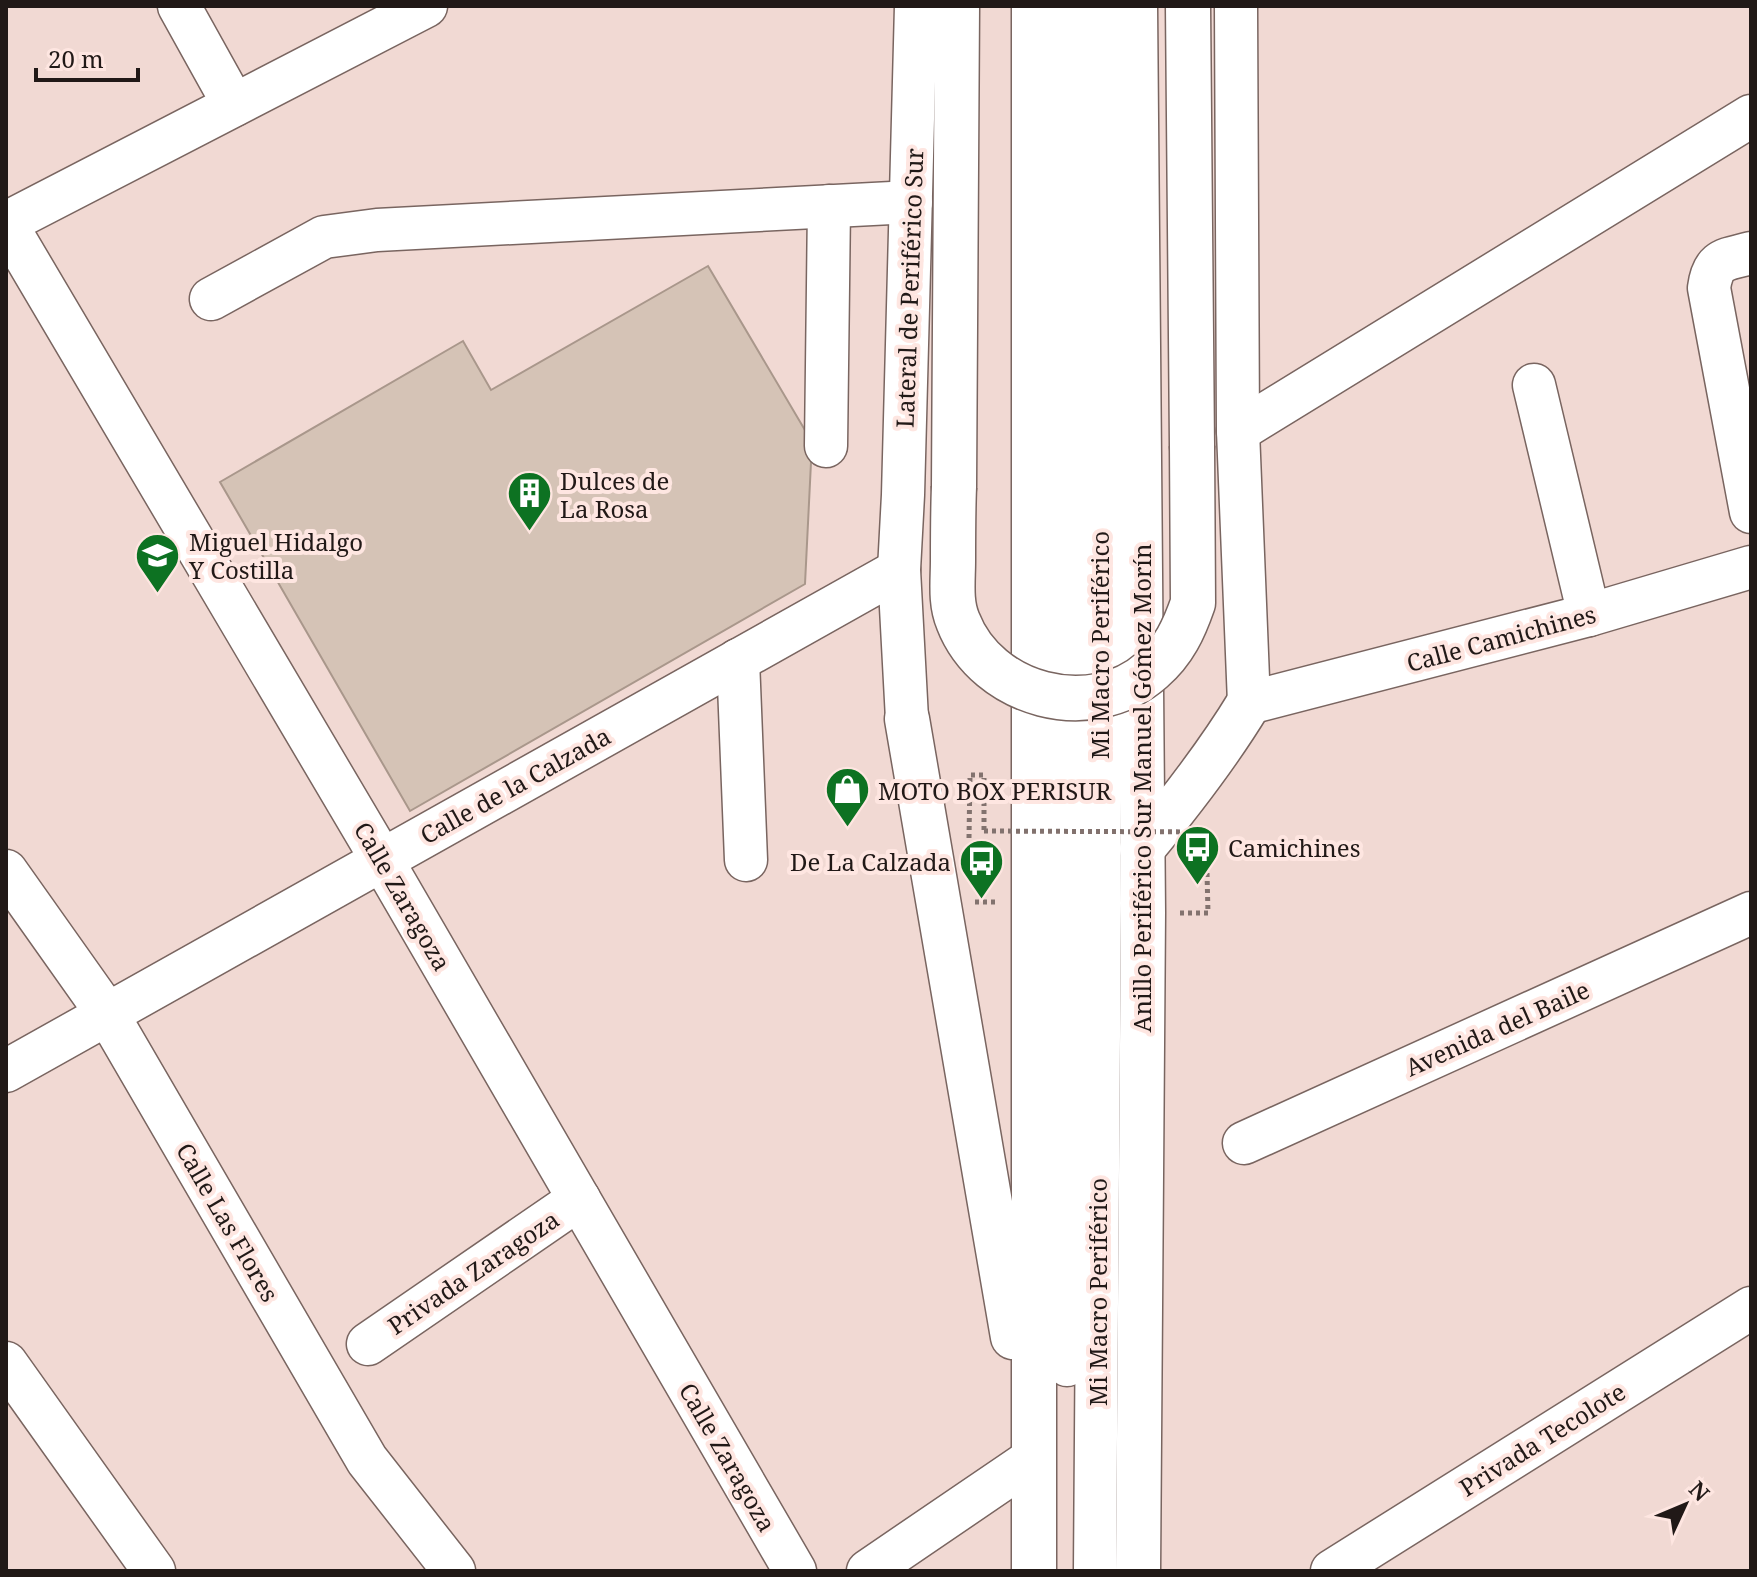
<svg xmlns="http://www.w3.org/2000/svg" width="1757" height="1577" viewBox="0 0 1757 1577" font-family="'Noto Serif',serif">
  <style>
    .building { fill: #d5c3b6; stroke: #a9978b; stroke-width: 2 }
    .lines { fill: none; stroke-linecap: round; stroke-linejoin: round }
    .minor-casing { stroke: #796560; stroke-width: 45 }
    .highway-casing { stroke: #796560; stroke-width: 47 }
    .path { stroke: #82726e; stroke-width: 5; stroke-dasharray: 4 4; stroke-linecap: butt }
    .minor { stroke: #fff; stroke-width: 42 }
    .highway { stroke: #fff; stroke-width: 44 }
    .highway-bridge-casing { stroke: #796560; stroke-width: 47; stroke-linecap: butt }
    .path-bridge { stroke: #82726e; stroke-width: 5; stroke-dasharray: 4 4; stroke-linecap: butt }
    .highway-bridge { stroke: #fff; stroke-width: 44 }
    .labels { text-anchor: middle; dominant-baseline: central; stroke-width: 8; stroke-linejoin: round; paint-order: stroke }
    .street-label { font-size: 24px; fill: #211917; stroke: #fee6e1 }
    .poi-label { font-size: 24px; fill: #211917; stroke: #fee6e1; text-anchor: start }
  </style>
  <rect width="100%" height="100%" fill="#f1d9d3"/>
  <!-- building -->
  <path class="building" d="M708,266l104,176 -7,142 -395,227 -190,-329 243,-141 28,49z"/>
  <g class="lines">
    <defs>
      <g id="minor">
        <path d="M179,6l55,99"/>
        <path d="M1066,6l1,1359"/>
        <path d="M1236,6l2,425 11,272 340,-88 162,-48"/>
        <path d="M6,223l420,-217"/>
        <path d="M6,224l376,636 413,711"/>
        <path d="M1751,253c-26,7 -38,5 -42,35l42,224"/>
        <path d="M211,299l113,-62 53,-7 534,-28"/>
        <path d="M1534,385l55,230"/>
        <path d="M1238,431l513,-315"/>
        <path d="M826,446l3,-240"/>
        <path d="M738,660l8,200"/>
        <path d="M907,719l-8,-149 4,-75 13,-489"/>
        <path d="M6,871l102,144 259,445 87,111"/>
        <path d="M6,1071l893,-501"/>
        <path d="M1244,1143l507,-230"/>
        <path d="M368,1344l211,-145"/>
        <path d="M6,1363l148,208"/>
        <path d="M868,1571l166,-113"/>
        <path d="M1095,1571l5,-668 -5,-897"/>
        <path d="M1332,1571l419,-263"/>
      </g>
      <g id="highway">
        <path d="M1135,6l8,907 -5,658"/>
        <path d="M1188,6l4,440"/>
        <path d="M954,487l3,-481"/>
        <path d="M907,719l106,618"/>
        <path d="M1142,849c39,-47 75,-93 107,-146"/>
        <path d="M1034,1571v-1565"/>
      </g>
    </defs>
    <!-- minor casing -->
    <use href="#minor" class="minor-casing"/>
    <!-- highway casing -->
    <use href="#highway" class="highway-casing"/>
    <!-- path -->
    <g class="path">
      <path d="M969,838l1,-63h14v56"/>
      <path d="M975,902h22"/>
      <path d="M1180,913h28l-2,-81"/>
    </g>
    <!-- minor -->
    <use href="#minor" class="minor"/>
    <!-- highway -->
    <use href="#highway" class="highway"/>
    <defs>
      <path id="highway-bridge" d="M954,487c-1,24 -1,49 -1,74 0,20 -3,41 5,60 29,75 133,103 194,49 22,-19 32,-41 41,-67l-1,-157"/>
    </defs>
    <!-- highway-bridge casing -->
    <use href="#highway-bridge" class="highway-bridge-casing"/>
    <!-- path-bridge -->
    <path class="path-bridge" d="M984,831l222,1"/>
    <!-- highway-bridge -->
    <use href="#highway-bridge" class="highway-bridge"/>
  </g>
  <!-- icons -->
  <defs>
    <symbol id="building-pin" viewBox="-11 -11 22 30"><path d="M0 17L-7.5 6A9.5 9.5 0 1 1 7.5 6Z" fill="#0d7222" stroke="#fee6e1"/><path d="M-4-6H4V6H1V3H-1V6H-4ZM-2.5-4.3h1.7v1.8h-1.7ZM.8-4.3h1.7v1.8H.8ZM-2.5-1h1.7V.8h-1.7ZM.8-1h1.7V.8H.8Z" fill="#fff"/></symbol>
    <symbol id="school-pin" viewBox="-11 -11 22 30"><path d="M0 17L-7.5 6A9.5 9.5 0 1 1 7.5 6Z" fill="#0d7222" stroke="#fee6e1"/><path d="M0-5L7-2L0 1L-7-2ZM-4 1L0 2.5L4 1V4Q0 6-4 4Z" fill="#fff"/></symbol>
    <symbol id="shop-pin" viewBox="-11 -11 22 30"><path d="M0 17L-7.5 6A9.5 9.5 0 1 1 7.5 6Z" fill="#0d7222" stroke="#fee6e1"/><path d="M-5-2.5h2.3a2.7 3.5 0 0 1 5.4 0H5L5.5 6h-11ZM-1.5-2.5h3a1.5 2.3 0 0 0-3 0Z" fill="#fff"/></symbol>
    <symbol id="bus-pin" viewBox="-11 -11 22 30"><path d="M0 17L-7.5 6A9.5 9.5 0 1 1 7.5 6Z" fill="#0d7222" stroke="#fee6e1"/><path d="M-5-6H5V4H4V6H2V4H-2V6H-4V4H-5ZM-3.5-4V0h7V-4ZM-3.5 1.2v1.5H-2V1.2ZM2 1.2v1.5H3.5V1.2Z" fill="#fff"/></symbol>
  </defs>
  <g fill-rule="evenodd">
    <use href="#building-pin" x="504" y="468" width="51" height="69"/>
    <use href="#school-pin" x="132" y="530" width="51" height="69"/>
    <use href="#shop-pin" x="822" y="764" width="51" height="69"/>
    <use href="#bus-pin" x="1172" y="822" width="51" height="69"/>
    <use href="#bus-pin" x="956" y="836" width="51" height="69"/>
  </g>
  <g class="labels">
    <!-- street labels -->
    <g class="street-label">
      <text transform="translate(909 288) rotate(-88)">Lateral de Periférico Sur</text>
      <text transform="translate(1501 638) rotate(-15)">Calle Camichines</text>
      <text transform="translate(1099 645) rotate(-90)">Mi Macro Periférico</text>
      <text transform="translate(515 785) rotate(-29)">Calle de la Calzada</text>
      <text transform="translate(1141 788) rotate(-90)">Anillo Periférico Sur Manuel Gómez Morín</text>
      <text transform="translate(403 896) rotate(60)">Calle Zaragoza</text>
      <text transform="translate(1497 1028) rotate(-24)">Avenida del Baile</text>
      <text transform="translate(228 1222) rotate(60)">Calle Las Flores</text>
      <text transform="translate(473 1272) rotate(-34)">Privada Zaragoza</text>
      <text transform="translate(1097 1292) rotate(-90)">Mi Macro Periférico</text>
      <text transform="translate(1542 1439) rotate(-32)">Privada Tecolote</text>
      <text transform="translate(728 1457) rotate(60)">Calle Zaragoza</text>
    </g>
    <!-- poi labels -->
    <g class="poi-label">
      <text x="560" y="480">Dulces de<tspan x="560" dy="28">La Rosa</tspan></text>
      <text x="189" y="541">Miguel Hidalgo<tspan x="189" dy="28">Y Costilla</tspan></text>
      <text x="878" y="790">MOTO BOX PERISUR</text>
      <text x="1228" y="847">Camichines</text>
      <text x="951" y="861" text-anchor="end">De La Calzada</text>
    </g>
  </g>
  <!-- border -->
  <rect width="1757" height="1577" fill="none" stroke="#211917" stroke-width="16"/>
  <!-- north arrow -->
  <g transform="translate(1685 1505) rotate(46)" stroke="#fee6e1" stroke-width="6" paint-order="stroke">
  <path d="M0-6L14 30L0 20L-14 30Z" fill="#211917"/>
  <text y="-12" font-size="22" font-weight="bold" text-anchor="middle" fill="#211917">N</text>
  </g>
  <!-- scale -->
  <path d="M36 68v12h102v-12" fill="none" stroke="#211917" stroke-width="4"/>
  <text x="48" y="68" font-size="24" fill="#211917" stroke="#fee6e1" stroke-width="6" paint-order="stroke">20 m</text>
</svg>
